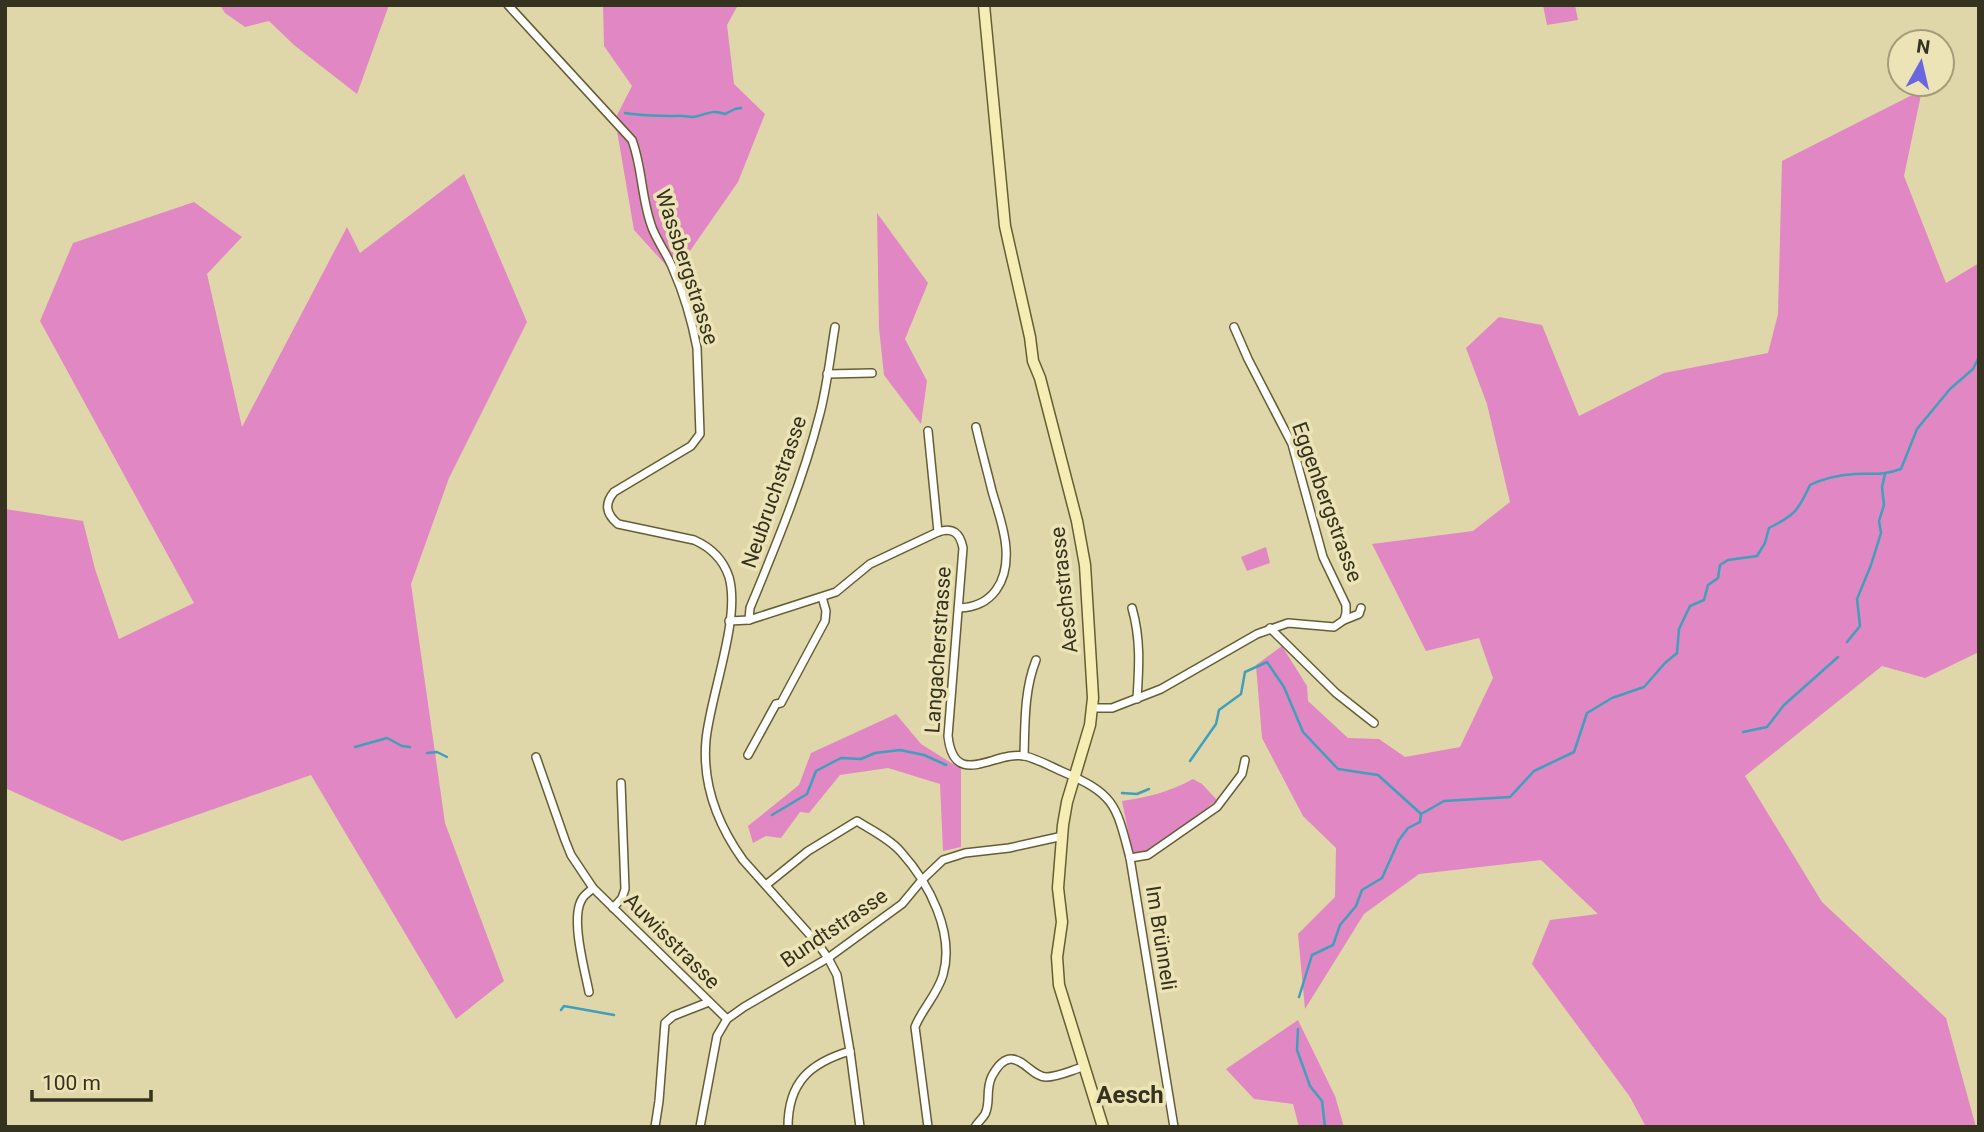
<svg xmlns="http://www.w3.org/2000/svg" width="1984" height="1132" viewBox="0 0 1984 1132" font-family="Roboto,sans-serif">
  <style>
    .green { fill: #e187c4 }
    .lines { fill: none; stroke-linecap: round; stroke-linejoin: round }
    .stream { stroke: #409fba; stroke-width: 2.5 }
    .minor-casing { stroke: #655e34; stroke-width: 10 }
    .secondary-casing { stroke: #655e34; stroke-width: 13 }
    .minor { stroke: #fff; stroke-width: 7 }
    .secondary { stroke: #f5edb3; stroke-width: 10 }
    .labels { text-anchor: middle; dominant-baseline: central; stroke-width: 7; stroke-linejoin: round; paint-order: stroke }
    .street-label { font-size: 21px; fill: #353220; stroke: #ece4b6 }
    .quarter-label { font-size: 24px; font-weight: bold; fill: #353220; stroke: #ece4b6 }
  </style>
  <rect width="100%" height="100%" fill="#dfd7a9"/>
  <!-- green -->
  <g class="green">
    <path d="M220,5h169l-32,89 -63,-49 -25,-24 -24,6 -20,-14z"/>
    <path d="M603,5h135l-11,20 7,59 31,30 -27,68 -64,92 -40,-44 -19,-111 17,-33 -28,-40z"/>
    <path d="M1543,5h32l3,15 -31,5z"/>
    <path d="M1922,90l-18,86 42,107 33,-20v389l-54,26 -43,-12 -137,110 77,126 124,116 30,109h-330l-16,-30 -98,-133 18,-44 48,-6 -57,-54 -122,14 -55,40 -59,95 -7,-75 37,-37 1,-49 -33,-32 -41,-78 -6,-73 26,-19 25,40 1,15 40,37 31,1 26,18 55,-10 33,-69 -14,-40 -53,13 -54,-107 101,-13 37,-29 -23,-98 -21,-56 33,-31 43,8 37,91 85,-43 104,-20 10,-39 4,-153z"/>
    <path d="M464,174l63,148 -78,156 -38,106 34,239 59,158 -48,38 -145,-244 -189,66 -117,-53v-279l78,12 12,48 24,70 75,-36 -154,-282 33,-78 121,-41 48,35 -35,37 35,153 105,-200 13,26z"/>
    <path d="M877,213l51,70 -23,56 22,42 -6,43 -37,-49 -5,-47z"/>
    <path d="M1266,547l4,16 -23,8 -6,-14z"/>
    <path d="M896,714l25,30 40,25v78l-18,4 -3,-67 -52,-16 -48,7 -31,38 -9,-1 -19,26 -15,-2 -13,7 -5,-17 51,-41 12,-32z"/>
    <path d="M1193,779l9,5 15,16 -67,53 -17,2 -11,-54c26,-4 48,-9 71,-22z"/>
    <path d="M1298,1020l37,76 9,31h-45l-6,-23 -39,-5 -28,-30z"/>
  </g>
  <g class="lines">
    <!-- stream -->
    <g class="stream">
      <path d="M625,113c18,3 33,3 51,3 5,-1 11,1 17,1 13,-2 17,-8 32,-3l10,-5 6,-1"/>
      <path d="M1847,642l13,-16 -3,-27 14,-34 10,-32 -2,-12 5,-16 -2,-18 3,-13"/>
      <path d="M1743,732l24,-5 17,-22 54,-48"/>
      <path d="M355,747l32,-9 15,8 8,1"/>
      <path d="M427,753l10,-1 10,5"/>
      <path d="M1190,761l26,-37 3,-14 22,-16 4,-22 22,-10 17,25 19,45 35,37 40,6 42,38"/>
      <path d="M1122,793l15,1 12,-5"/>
      <path d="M772,815l35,-21 9,-23 25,-13 20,1 14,-6 25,-3 24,5 22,10"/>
      <path d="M1299,997l13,-42 21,-10 7,-20 16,-19 6,-16 20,-12 17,-38 9,-12 12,-6 1,-8 23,-13 66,-4 24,-26 40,-19 13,-39 25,-15 32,-11 21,-24 12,-10 2,-24 11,-23 14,-6 4,-15 10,-7 2,-13 8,-5 29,-4 8,-13 4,-15c26,-13 29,-17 41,-43 14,-7 30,-10 45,-11 20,-1 26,2 46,-5l16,-40 33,-40 23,-20 6,-12"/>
      <path d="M561,1010l3,-4 50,9"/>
      <path d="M1298,1029l-1,21 13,36 12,15 3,26"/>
    </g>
    <defs>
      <g id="minor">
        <path d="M508,5l124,135c11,29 9,61 21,90 6,14 15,26 20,39 11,25 19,53 24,79l3,86 -9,12 -77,46c-10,12 -8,22 4,32l76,16c16,7 29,19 35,37 12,42 -19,119 -23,163 -4,44 12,85 37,120l75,84 10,14 9,17 13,76 10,76"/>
        <path d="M827,374l45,-1"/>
        <path d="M928,431l10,101"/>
        <path d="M959,608c34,-1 49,-27 47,-59 -1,-20 -9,-40 -14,-58 -5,-21 -11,-42 -16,-64"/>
        <path d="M1132,608c9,31 7,60 5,91"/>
        <path d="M749,620l1,-12c26,-63 52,-125 69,-191 8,-29 11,-60 16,-90"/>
        <path d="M1344,620l15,-6 2,-6"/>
        <path d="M729,621l20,-1 87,-28 34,-28 68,-32c15,-5 22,1 25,16l-15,188c6,55 47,14 77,20 12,3 25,10 36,15 54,23 55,33 69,87l44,269"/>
        <path d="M1270,628l66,65 38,30"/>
        <path d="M1093,708h19l49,-19 96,-55 31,-11 46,4 10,-7 2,-7v-8l-23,-48 -31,-113 -44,-85 -14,-32"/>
        <path d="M748,755l28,-51 5,-1 44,-82 1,-10 -4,-14"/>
        <path d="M1024,756c1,-32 0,-66 12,-96"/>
        <path d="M536,757l29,83 6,15 22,33 134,131"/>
        <path d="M1130,858l18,-3 69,-48 25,-33 3,-14"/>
        <path d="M766,885l42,-34 49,-30c14,9 33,18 44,31 28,31 54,81 42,123 -6,20 -21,34 -28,52l13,100"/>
        <path d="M613,908l9,-10 3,-9 -4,-106"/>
        <path d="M589,992c-4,-21 -19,-74 -7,-93 2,-4 8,-8 11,-11"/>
        <path d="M655,1127l4,-26 6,-78 8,-7 36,-14"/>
        <path d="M700,1127l17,-91 10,-17 17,-12 84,-49 74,-54 20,-24 21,-20 22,-7 44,-5 54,-12"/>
        <path d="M788,1127c0,-45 22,-64 62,-76"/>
        <path d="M975,1127c3,-5 8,-9 10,-13 6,-11 0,-24 7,-38 21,-39 36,1 54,1 12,0 26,-7 37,-10"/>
      </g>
      <path id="secondary" d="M984,5l21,221 25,111 3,24 7,17 37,143 8,44 8,133 -3,27 -23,77 -4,23 -5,63 4,34 -5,35 2,28 44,142"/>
    </defs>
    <!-- minor casing -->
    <use href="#minor" class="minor-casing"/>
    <!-- secondary casing -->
    <use href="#secondary" class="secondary-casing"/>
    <!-- minor -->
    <use href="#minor" class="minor"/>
    <!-- secondary -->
    <use href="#secondary" class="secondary"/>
  </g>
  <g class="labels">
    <!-- street labels -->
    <g class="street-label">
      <text transform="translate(687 267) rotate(72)">Wassbergstrasse</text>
      <text transform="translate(774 492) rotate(-71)">Neubruchstrasse</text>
      <text transform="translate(1327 502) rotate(70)">Eggenbergstrasse</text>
      <text transform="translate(1064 590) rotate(-96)">Aeschstrasse</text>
      <text transform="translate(938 650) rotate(-86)">Langacherstrasse</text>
      <text transform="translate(834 928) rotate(-34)">Bundtstrasse</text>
      <text transform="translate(1161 938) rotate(81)">Im Brünneli</text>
      <text transform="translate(672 941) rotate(45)">Auwisstrasse</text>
    </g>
    <!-- quarter labels -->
    <g class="quarter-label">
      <text x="1130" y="1095">Aesch</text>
    </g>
  </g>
  <!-- border -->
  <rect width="1984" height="1132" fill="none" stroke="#353220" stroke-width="14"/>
  <!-- north arrow -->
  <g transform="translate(1921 63) rotate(8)"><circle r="33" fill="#ece4b6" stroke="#a39d7a" stroke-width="2"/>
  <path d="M0-5L12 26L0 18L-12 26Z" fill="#6966e0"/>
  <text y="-10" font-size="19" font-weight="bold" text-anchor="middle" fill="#353220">N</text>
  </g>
  <!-- scale -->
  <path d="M32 1090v10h119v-10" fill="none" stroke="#353220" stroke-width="3.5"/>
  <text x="42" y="1090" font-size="21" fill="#353220" stroke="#ece4b6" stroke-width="5" paint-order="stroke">100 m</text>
</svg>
